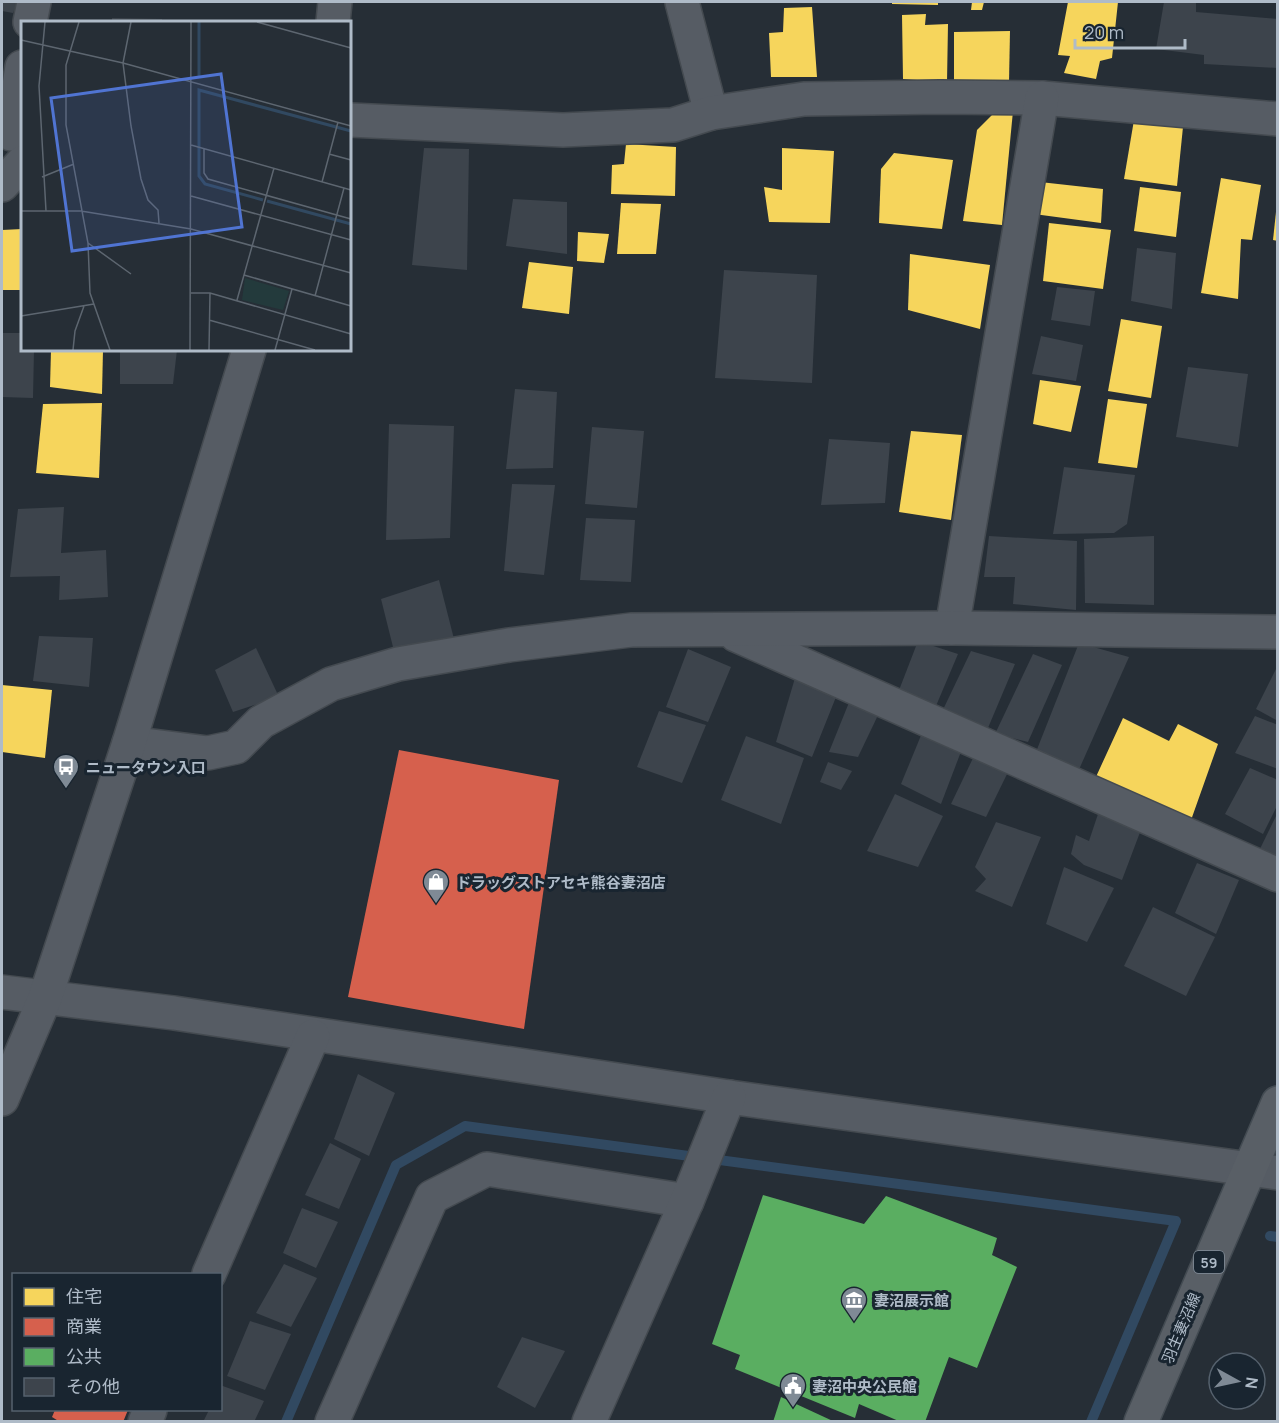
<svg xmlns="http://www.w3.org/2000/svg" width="1279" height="1423" viewBox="0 0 1279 1423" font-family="Manrope,'Noto Sans JP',sans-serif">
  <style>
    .homes { fill: #f6d55c }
    .shops { fill: #d6604d }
    .public { fill: #5aae61 }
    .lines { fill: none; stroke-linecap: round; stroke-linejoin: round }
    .stream { stroke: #314961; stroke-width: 10 }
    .building { fill: #3d444c }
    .minor-casing { stroke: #444a50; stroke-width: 36 }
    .major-casing { stroke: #434b52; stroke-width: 36 }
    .minor { stroke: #565c64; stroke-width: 33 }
    .major { stroke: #595f66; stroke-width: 33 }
    .labels { text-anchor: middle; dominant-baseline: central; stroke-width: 6; stroke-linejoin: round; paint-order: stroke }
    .shield { fill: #192530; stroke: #828e9a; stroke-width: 1.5 }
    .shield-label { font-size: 14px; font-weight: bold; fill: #afbbc8 }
    .poi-label { font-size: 15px; font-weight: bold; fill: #afbbc8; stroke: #192530; text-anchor: start }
    .street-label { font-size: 15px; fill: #afbbc8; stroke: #192530 }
    .inset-river { fill: none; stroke: #314961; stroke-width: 3 }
    .inset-road { fill: none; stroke: #5d6670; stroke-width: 1.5 }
    .view { fill: #5074d2; fill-opacity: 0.15; stroke: #5074d2; stroke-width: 3 }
    .inset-edge { fill: none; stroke: #afbbc8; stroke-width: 3 }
  </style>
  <rect width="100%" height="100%" fill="#262e36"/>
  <!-- homes -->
  <g class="homes">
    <path d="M892,2h46v3l-46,-1z"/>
    <path d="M972,2h12l-2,8h-11z"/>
    <path d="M1068,2h50l-6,56 -12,3 -4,18 -32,-6 6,-17 -12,-1z"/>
    <path d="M812,7l5,70h-46l-2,-44 14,-1 1,-24z"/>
    <path d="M926,14l-1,11 23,-1 -1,58 -44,-3 -1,-64z"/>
    <path d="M1010,31l-1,51 -55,1v-51z"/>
    <path d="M1013,111l-11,114 -39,-4 14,-91 18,-18z"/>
    <path d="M1134,120l49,7 -6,59 -53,-7z"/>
    <path d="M626,144l50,3 -1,49 -64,-2 1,-29 12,-1z"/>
    <path d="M782,148l52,3 -4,72 -61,-1 -5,-35 18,3z"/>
    <path d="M894,153l59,7 -11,69 -63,-6 2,-54z"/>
    <path d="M1221,178l40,7 -9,55 -11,-1 -3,60 -37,-6z"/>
    <path d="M1040,182l63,7 -2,34 -67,-9z"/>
    <path d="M1140,187l41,5 -5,45 -42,-6z"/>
    <path d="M621,203l40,1 -5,50h-39z"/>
    <path d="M1276,212l2,1v28l-5,-1z"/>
    <path d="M1049,223l62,7 -8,59 -60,-8z"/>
    <path d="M22,229v61h-20v-60z"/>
    <path d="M578,232l31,2 -5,29 -27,-2z"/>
    <path d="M910,254l80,11 -10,64 -72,-19z"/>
    <path d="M529,262l44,5 -4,47 -47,-6z"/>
    <path d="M1121,319l41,7 -11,72 -43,-7z"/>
    <path d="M51,350h52l-1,44 -52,-7z"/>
    <path d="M1040,380l41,6 -10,46 -38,-8z"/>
    <path d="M1108,399l39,5 -10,64 -39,-5z"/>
    <path d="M102,403l-3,75 -63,-5 7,-69z"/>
    <path d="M911,431l51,4 -11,85 -52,-8z"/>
    <path d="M2,685l50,5 -7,68 -43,-6z"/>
    <path d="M1123,718l46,23 9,-17 40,20 -28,79 -95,-44z"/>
  </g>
  <!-- shops -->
  <g class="shops">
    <path d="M399,750l160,30 -35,249 -176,-32z"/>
    <path d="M55,1410h73l-5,12h-63l-8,-5z"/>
  </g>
  <!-- public -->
  <g class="public">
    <path d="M763,1195l101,29 22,-28 111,42 -5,17 25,12 -40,101 -28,-11 -24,65h-24l-42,-18 -4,14 -120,-49 5,-14 -28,-11z"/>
    <path d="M781,1397l54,25h-62z"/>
  </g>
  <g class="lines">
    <!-- stream -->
    <g class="stream">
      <path d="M1270,1236l8,1"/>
      <path d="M286,1422l110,-257 69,-39 711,95 -85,201"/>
    </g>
  </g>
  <!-- building -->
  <g class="building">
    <path d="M2,2h16l-5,11 -11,-2z"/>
    <path d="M1164,2h32v10l82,7v49l-74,-4v-9l-48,-6z"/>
    <path d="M112,18l50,1v3h-50z"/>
    <path d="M424,148l45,1 -2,121 -55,-5z"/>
    <path d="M513,199l54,3v52l-61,-8z"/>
    <path d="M1137,248l39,5 -4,56 -41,-8z"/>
    <path d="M724,270l93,5 -5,108 -97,-5z"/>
    <path d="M1057,287l38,4 -5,35 -39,-6z"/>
    <path d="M2,333h20v17h12l-1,48 -31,-1z"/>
    <path d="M1041,336l42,9 -7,36 -44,-7z"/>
    <path d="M120,350h57l-4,34h-53z"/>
    <path d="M1188,367l60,7 -10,73 -62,-10z"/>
    <path d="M515,389l42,3 -4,76 -47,1z"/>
    <path d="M389,424l65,2 -4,112 -64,2z"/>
    <path d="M592,427l52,4 -7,77 -52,-4z"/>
    <path d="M829,439l61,4 -5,60 -64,2z"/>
    <path d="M1064,467l71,8 -8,49 -13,9 -61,1z"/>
    <path d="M512,484l43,1 -11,90 -40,-4z"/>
    <path d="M64,507l-3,46 45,-3 2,47 -49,3 1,-24 -50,1 8,-68z"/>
    <path d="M586,518l49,2 -4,62 -51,-2z"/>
    <path d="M989,536l88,5 -1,69 -63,-6 2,-27h-31z"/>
    <path d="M1154,536v69l-69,-2 -1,-64z"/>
    <path d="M439,580l15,59 -59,16 -14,-56z"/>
    <path d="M39,636l54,2 -4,49 -56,-6z"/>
    <path d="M918,641l40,13 -25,59 -37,-15z"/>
    <path d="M1079,643l50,14 -52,117 -43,-17z"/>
    <path d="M256,648l23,49 -46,15 -18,-42z"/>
    <path d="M688,649l43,18 -23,55 -42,-15z"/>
    <path d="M971,651l44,13 -30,71 -45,-19z"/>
    <path d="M1033,654l29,11 -34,77 -33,-8z"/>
    <path d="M1278,665v56l-22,-12z"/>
    <path d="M795,678l43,14 -26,65 -36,-15z"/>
    <path d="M850,700l30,11 -22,46 -29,-5z"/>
    <path d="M659,711l47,14 -24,58 -45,-16z"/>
    <path d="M1255,716l23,9v44l-43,-16z"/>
    <path d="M922,733l40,16 -21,55 -40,-20z"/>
    <path d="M746,736l58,22 -23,66 -60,-24z"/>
    <path d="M975,754l35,14 -24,49 -35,-13z"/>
    <path d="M828,762l24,9 -11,19 -21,-8z"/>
    <path d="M1250,768l28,12v24l-15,30 -38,-20z"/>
    <path d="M895,794l48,22 -25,51 -51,-16z"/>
    <path d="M1101,805l41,22 -20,53 -38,-15 -13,-11 5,-19 13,6z"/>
    <path d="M1278,812v54l-22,-9z"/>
    <path d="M996,822l45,15 -29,70 -37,-16 11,-12 -11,-12z"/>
    <path d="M1197,863l42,17 -23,54 -41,-21z"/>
    <path d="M1064,867l50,21 -27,54 -41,-18z"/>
    <path d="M1153,907l62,30 -29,59 -62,-30z"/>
    <path d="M358,1074l37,19 -26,63 -35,-17z"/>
    <path d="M330,1143l31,16 -22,50 -34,-14z"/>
    <path d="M302,1208l36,14 -22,46 -33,-15z"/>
    <path d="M284,1264l33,14 -26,49 -35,-14z"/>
    <path d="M250,1321l41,13 -26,56 -38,-14z"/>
    <path d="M522,1337l43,14 -30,57 -38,-21z"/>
    <path d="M220,1385l44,16 -10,21h-51l6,-12h11z"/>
  </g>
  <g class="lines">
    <defs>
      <g id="minor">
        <path d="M682,2l29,111"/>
        <path d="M30,22l4,-20"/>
        <path d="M333,22l2,-20"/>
        <path d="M350,120l213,10 110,-5 38,-12 93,-14 136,-2 102,1 236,21"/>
        <path d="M11,134l11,-67"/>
        <path d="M2,185l20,-22"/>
        <path d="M952,628l90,-530"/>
        <path d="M736,635l542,240"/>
        <path d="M129,743l79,10 28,-6 25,-25 70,-38 67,-20 111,-19 122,-15 321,-2 326,4"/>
        <path d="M2,992l172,21 555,84 549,76"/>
        <path d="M2,1099l43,-101 84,-255 120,-393"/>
        <path d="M209,1274l104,-238"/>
        <path d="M145,1422l5,-12"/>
        <path d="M332,1422l100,-225 55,-28 200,32"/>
        <path d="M589,1422l98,-221 42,-104"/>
      </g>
      <path id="major" d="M1141,1422l137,-319"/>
    </defs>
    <!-- minor casing -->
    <use href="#minor" class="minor-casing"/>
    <!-- major casing -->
    <use href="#major" class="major-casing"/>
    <!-- minor -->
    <use href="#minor" class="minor"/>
    <!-- major -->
    <use href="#major" class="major"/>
  </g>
  <!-- icons -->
  <defs>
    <symbol id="bus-pin" viewBox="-11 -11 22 30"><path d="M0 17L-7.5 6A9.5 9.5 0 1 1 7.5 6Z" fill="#7f8a95" stroke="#192530"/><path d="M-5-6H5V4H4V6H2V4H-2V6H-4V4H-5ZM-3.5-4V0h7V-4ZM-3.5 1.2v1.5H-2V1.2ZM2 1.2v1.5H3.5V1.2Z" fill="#fff"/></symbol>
    <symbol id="shop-pin" viewBox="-11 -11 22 30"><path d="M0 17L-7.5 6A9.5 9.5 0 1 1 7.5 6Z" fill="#7f8a95" stroke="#192530"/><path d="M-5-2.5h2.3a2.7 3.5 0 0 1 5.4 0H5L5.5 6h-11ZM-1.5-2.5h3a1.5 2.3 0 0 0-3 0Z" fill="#fff"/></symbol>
    <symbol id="museum-pin" viewBox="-11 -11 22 30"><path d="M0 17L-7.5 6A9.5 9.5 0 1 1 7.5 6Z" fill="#7f8a95" stroke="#192530"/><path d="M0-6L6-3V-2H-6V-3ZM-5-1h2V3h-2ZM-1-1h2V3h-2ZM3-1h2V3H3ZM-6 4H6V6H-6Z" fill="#fff"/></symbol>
    <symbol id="civic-pin" viewBox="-11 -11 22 30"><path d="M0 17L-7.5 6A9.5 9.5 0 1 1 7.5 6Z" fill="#7f8a95" stroke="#192530"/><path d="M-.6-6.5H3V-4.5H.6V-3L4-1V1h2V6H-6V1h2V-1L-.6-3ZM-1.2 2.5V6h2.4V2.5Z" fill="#fff"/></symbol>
  </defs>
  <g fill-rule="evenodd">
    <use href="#bus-pin" x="51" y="752" width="30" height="40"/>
    <use href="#shop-pin" x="421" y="867" width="30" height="40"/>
    <use href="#museum-pin" x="839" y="1285" width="30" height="40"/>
    <use href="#civic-pin" x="778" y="1371" width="30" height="40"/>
  </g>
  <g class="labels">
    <!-- shield labels -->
    <rect class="shield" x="1194" y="1251" width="30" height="22" rx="4.5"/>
    <g class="shield-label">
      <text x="1209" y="1262">59</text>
    </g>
    <!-- poi labels -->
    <g class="poi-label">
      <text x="86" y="767">ニュータウン入口</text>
      <text x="456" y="882">ドラッグストアセキ熊谷妻沼店</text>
      <text x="874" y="1300">妻沼展示館</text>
      <text x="812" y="1386">妻沼中央公民館</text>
    </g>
    <!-- street labels -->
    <g class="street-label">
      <text transform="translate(1181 1328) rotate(-67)">羽生妻沼線</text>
    </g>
  </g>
  <!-- overview -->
  <g transform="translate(21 21)">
    <rect width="330" height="330" fill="#262e36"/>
    <path d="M224,257l44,13 -6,19 -41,-10z" fill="#233a3c"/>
    <path class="inset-river" d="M178,57v-56M242,179l-58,-16 -6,-8v-86l152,41M246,180l84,23"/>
    <path class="inset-road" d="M24,1l-6,64 7,125M58,1l-13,43v60l22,118 2,50 20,57M110,1l-8,41 8,63 10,53 7,21 10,10 1,13M236,1l94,26M0,19l102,23 228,63M170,124l160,45M183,128v24l4,6 143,40M308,133l22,6M21,156l32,-13M301,161l16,-60M170,175l160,44M0,190h60l110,18 160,44M67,222l43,31M223,254l107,31M170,272h19l141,41M294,275l29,-108M216,279l37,-132M0,295l73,-12M188,299l106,30M52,329l2,-19 9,-25M169,329l1,-328M188,329l1,-57M254,329l17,-61"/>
    <path class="view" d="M200,53l21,153 -170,24 -21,-153z"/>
    <rect width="330" height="330" class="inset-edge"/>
  </g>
  <!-- border -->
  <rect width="1279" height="1423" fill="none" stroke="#afbbc8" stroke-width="6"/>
  <!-- legend -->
  <rect x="12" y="1273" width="210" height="138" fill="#192530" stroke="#55616d" stroke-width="1.5"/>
  <rect x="24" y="1288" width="30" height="18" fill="#f6d55c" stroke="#55616d" stroke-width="1.5"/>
  <text x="66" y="1303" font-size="18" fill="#afbbc8">住宅</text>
  <rect x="24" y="1318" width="30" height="18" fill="#d6604d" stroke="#55616d" stroke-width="1.5"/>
  <text x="66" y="1333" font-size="18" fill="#afbbc8">商業</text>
  <rect x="24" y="1348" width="30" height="18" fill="#5aae61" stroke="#55616d" stroke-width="1.5"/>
  <text x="66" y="1363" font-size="18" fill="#afbbc8">公共</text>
  <rect x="24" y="1378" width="30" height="18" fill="#3d444c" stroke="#55616d" stroke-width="1.5"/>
  <text x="66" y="1393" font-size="18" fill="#afbbc8">その他</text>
  <!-- north arrow -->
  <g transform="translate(1237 1381) rotate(98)"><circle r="28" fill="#192530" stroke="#55616d" stroke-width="1.5"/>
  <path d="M0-4.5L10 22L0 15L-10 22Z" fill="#7f8a95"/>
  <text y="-9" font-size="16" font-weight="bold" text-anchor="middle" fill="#afbbc8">N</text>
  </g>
  <!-- scale -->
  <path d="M1075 39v9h110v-9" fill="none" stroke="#afbbc8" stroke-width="3"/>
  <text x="1084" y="39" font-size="18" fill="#afbbc8" stroke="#192530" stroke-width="4.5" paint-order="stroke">20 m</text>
</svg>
